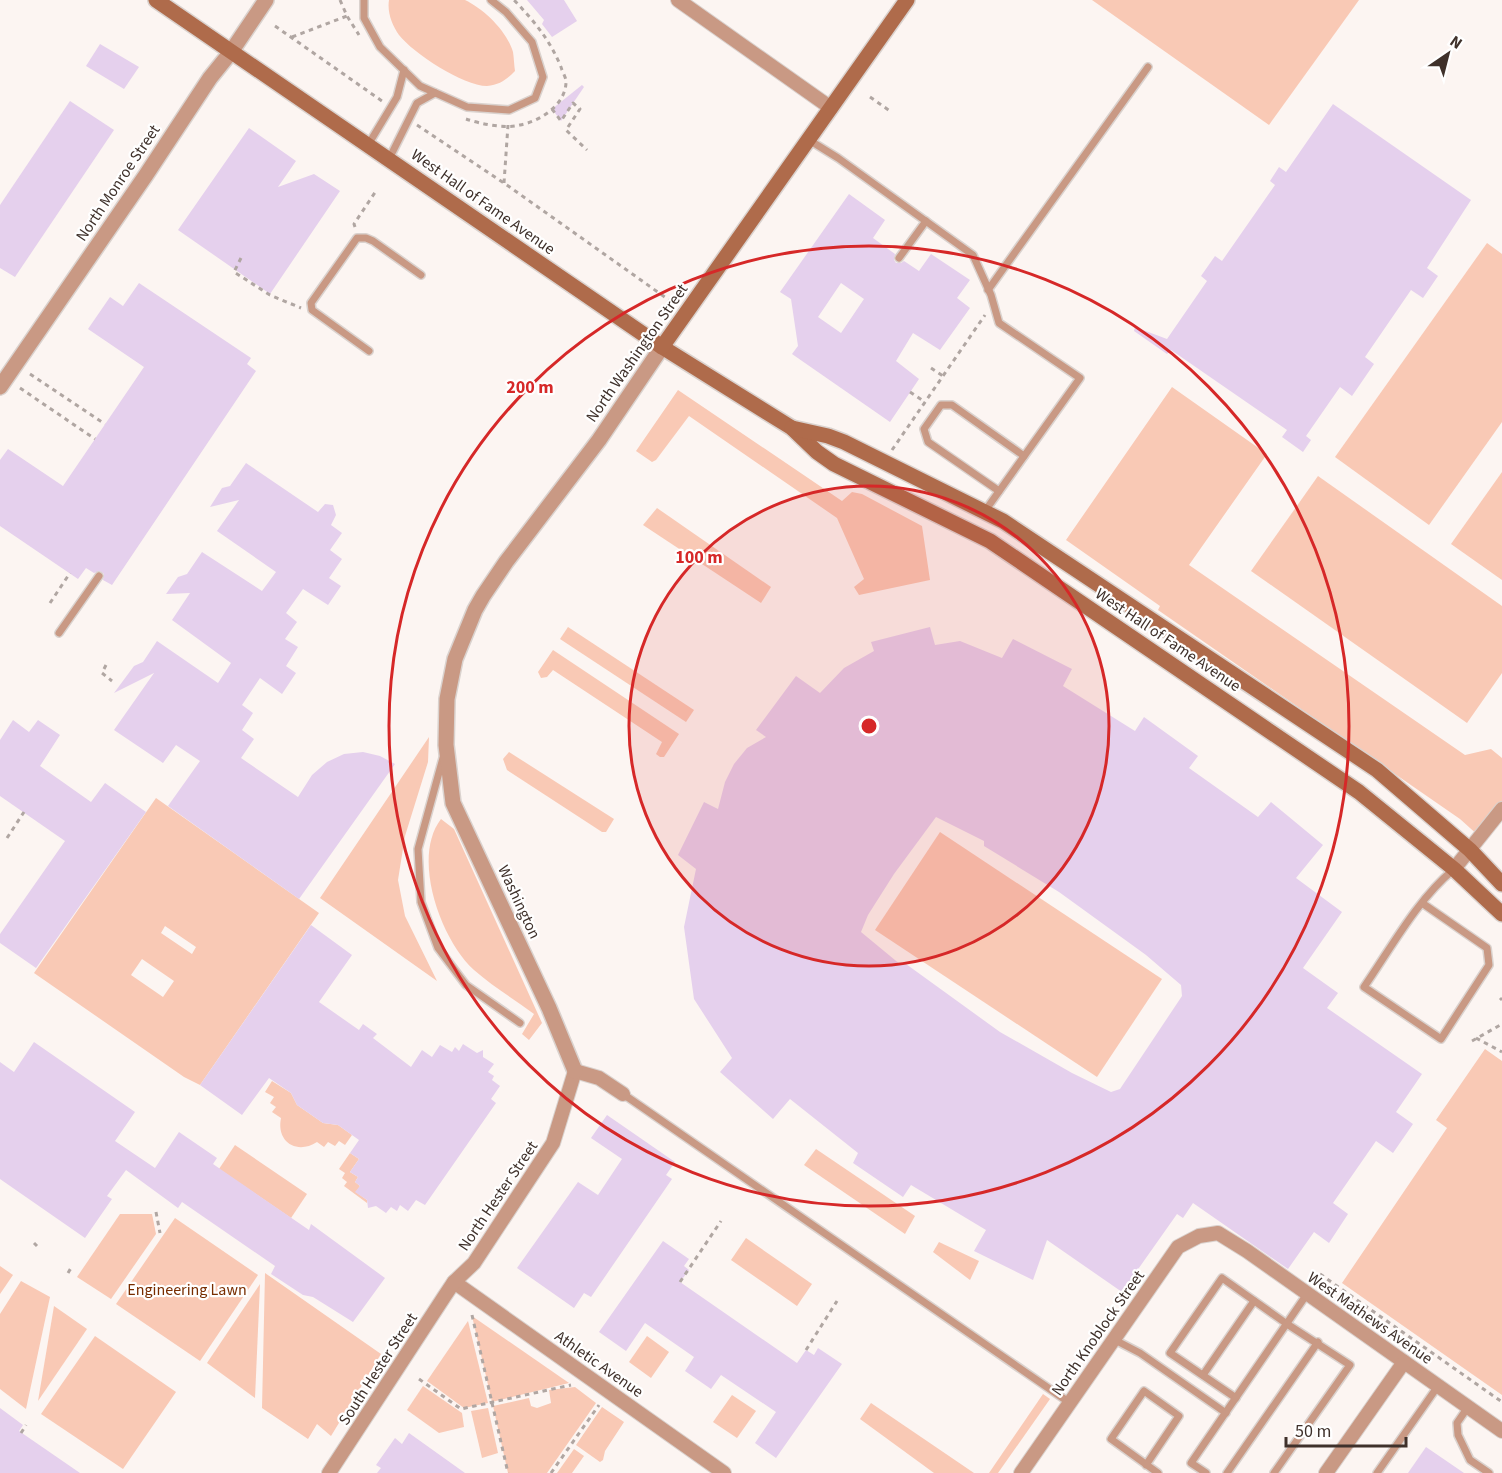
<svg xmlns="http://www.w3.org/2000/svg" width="1502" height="1473" viewBox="0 0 1502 1473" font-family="'Source Sans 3',sans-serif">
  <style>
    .green { fill: #f9c9b5; fill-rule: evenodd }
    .building { fill: #e5d0ed; fill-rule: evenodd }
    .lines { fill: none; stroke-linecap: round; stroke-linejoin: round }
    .service-casing { stroke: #dad2ce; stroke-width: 10 }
    .minor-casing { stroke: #dad2ce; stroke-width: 16 }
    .tertiary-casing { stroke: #dad2ce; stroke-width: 18 }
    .secondary-casing { stroke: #dad2ce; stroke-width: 18 }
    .path { stroke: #b0a6a2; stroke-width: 3; stroke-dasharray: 4.5 4.5; stroke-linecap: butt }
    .service { stroke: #c99984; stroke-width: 7 }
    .minor { stroke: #c99984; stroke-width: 14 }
    .tertiary { stroke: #c99984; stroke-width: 15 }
    .secondary { stroke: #af6b4b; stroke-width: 15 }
    .ring { fill: none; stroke: #d62828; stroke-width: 3 }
    .labels { text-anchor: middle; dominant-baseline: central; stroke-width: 4.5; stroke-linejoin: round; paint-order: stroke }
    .street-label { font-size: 16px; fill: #3f312b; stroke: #fff }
    .park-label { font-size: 16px; fill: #782d00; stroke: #fff }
    .centre { fill: #d62828; stroke: #fff; stroke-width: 3 }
    .ring-label { font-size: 18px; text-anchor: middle; font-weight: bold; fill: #d62828; stroke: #fff; stroke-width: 4.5; stroke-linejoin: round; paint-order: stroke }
  </style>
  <rect width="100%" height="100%" fill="#fcf5f2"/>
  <!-- green -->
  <g class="green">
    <path d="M389,0h76c19,9 42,31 48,52 1,6 1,13 2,19 -8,8 -15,14 -28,15 -24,0 -74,-33 -88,-51 -7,-10 -12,-23 -10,-35z"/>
    <path d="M1092,0h267l-90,125z"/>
    <path d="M1487,243l15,11v168l-73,103 -94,-68z"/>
    <path d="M1172,387l95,67 -78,111 276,190 26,-6 11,9v51l-22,28 -20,-18 -302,-209 2,-4 -94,-66z"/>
    <path d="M678,390l164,111 10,-9 10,2 60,32 8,54 -71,15 -5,-8 10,-8 -27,-61 -148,-102 -33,44 -4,2 -16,-11z"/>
    <path d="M1502,472v108l-51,-36z"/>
    <path d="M1318,476l184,130v67l-35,50 -216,-152z"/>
    <path d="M657,508l114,79 -10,16 -118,-78z"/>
    <path d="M568,627l126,83 -8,12 -126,-83z"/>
    <path d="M553,650l126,84 -15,23h-4l-4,-3 6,-12 -109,-72 -6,7 -6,1 -3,-6z"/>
    <path d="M429,737l-1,25 -23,74 -7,44 7,36 32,65 -117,-83z"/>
    <path d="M509,752l105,67 -8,13h-4l-95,-62 -4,-11z"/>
    <path d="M156,798l163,115 -119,172 -16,-8 -150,-104zM165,926l31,21 -4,7 -31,-21zM142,959l32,22 -11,16 -32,-22z"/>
    <path d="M441,819l13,10 88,194 -13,17 -7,-6 12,-20c-20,-15 -42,-28 -60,-44 -33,-30 -63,-112 -33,-151z"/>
    <path d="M940,832l222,147 -65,98 -222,-147z"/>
    <path d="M1485,1049l17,12v334l-160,-112 105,-155 -11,-8z"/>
    <path d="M272,1081l19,12 6,12 26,18 15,2 14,10 -7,10 -6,-4 -4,5 -7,-4 -4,5 -7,-5c-20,13 -41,0 -36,-24l-9,-6 4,-5 -6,-4 4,-6 -9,-5z"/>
    <path d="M235,1145l72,49 -16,24 -72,-49z"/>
    <path d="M816,1149l99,67 -10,18 -101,-69z"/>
    <path d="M350,1153l9,6 -9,13 8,5 -3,5 5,4 -4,6 11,8v3l-23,-17 3,-4 -5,-4 3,-5 -6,-4z"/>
    <path d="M120,1214h32l4,20 -45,65 -34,-22z"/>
    <path d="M175,1218l83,57 -58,86 -84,-57z"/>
    <path d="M746,1238l66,46 -15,22 -66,-46z"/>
    <path d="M939,1242l40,19 -9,19 -37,-28z"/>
    <path d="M0,1266l13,9 -13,19z"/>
    <path d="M265,1273l116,81 -50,82 -14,-12 -9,15 -46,-31z"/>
    <path d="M21,1281l29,16 -24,112 -26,-20v-75z"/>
    <path d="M260,1284l-5,114 -48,-35z"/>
    <path d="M54,1306l33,23 -49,72z"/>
    <path d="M472,1316l97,67 -77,19z"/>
    <path d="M468,1321l20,82 -24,5 -37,-27z"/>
    <path d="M95,1336l81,56 -53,77 -82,-55z"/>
    <path d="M647,1336l22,16 -18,26 -22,-16z"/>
    <path d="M423,1386l39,27 2,14 -25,6 -32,-23z"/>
    <path d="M575,1387l21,16 -49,70h-39l-15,-67 36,-8 2,8 6,2 14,-5 -2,-13z"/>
    <path d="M1043,1394l7,5 -52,74h-9z"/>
    <path d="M732,1395l24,16 -19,27 -24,-16z"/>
    <path d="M871,1403l103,70h-40l-74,-54z"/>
    <path d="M602,1407l22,15 -19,29 -2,9 -3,2 -24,-17z"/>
    <path d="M488,1408l10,45 -16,5 -11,-47z"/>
    <path d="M574,1449l10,7 -12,17h-15z"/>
  </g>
  <!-- building -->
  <g class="building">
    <path d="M527,0h37l13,21 -25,16 -10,-13 2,-4z"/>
    <path d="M100,44l39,23 -15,22 -38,-23z"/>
    <path d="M582,85l2,2 -23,34 -9,-12z"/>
    <path d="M70,101l44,29 -99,147 -15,-9v-63z"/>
    <path d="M1333,104l138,96 -44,68 11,8 -15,22 -12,-8 -46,67 9,7 -22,32 -12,-9 -34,49 5,4 -8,12 -21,-15 5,-7 -116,-80 -4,4 -33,-23 1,-4 32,12 40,-58 -6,-5 14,-20 7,5 53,-76 -5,-4 9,-14 7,5z"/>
    <path d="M249,128l47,33 -18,26 36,-13 26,17 -70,103 -92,-64z"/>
    <path d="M849,194l36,26 -12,18 22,16 -1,6 2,3h5l3,-2 15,10 12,-17 39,26 -13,18 13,10 -30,42 -27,-17 -17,28 23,18 -29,43 -98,-68 6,-8 -7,-47 -11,-7zM841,283l23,16 -23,34 -23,-16z"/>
    <path d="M139,283l112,75 -4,6 9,7 -144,214 -9,-5 1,-6 -4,-3 -6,2 -8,-5 -8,11 -78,-53v-66l8,-11 55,37 81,-119 -56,-38 22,-32 13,9z"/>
    <path d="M246,463l72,49 7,-8 8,1 3,10 -5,10 11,8 -12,17 12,9 -13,19 12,8 -13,19 -25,-16 -17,24 11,9 -12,17 13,8 -12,19 10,7 -14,21 -22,-16 -18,27 11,8 -11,17 12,9 -13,19 57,39 14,-22 15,-13 17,-8 19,-2 17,4 15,8 -96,135 -131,-93 32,-45 -24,-16 -13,18 -49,-33 40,-57 -40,20 20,-27 9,-4 14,-21 61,42 13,-20 -59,-43 18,-27 -24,1 12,-17 9,-3 15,-22 60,39 14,-19 -59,-41 22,-31 -29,7 12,-19 8,-2z"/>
    <path d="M930,627l5,18 25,-4 42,17 11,-19 59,30 -9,17 72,45 9,-14 54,39 -9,12 69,49 13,-15 52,43 -27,33 46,34 -39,56 35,25 -11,15 95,66 -26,38 17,12 -20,29 -17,-12 -43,62 15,11 -19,29 -15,-11 -26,37 -95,-66 -10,15 -6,-4 -55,78 -75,-52 -14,40 -59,-29 12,-21 -75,-45 -8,12 -50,-34 5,-10 -68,-54 -17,20 -53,-47 12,-14 -38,-59 -10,-72 12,-58 -18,-14 26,-53 14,7 7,-27 9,-18 13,-16 19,-11 -10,-7 40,-54 24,17 24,-25 30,-17 -3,-9zM936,817l48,24v5l75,46 87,63 35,30 1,11 -62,93 -9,3 -39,-19 -72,-41 -94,-68 -5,1 -40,-33 7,-17 26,-41z"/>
    <path d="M13,720l16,12 9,-12 22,15 -20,31 51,36 14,-19 41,29 -110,156 -36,-25v-9l65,-93 -65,-45v-56z"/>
    <path d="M311,925l41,30 -33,47 40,28 4,-6 14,10 -4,4 38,29 11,-17 10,7 8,-12 12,7 3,-5 4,4 4,-7 14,9 6,-3v7l11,7 -6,8 6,4 -2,4 8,6 -9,13 5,4 -71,102 -9,-5 -8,11 -8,-6 -3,6 -6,-4 -5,6 -10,-7 -8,2 -1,-8 -12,-8 5,-6 -5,-4 3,-5 -8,-5 9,-13 -9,-6 9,-13 -21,-15 -15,-2 -26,-18 -6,-12 -22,-15 -27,37 -42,-30z"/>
    <path d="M34,1042l101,70 -20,29 40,27 24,-36 38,26 -4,6 96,66 2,-6 74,54 -32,44 -40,-25 -10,-2 -32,-21 4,-8 -93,-64 -4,6 -52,-38 -19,26 5,3 -27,39 -85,-59v-117l14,10z"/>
    <path d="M607,1115l68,47 -9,13 6,4 -81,118 -7,-4 -10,15 -57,-40 61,-86 20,13 24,-36 -31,-21z"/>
    <path d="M663,1241l26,18 -5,7 5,4 -9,12 117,81 9,-13 8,5 4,-7 24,16 -66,94 -21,-15 21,-31 -55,-37 -10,14 -26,-18 9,-14 -49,-34 -19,28 -27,-19z"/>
    <path d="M0,1408l23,17 -4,6 61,42h-80z"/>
    <path d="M409,1433l56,40h-88l4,-5 -5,-3 19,-27 7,6z"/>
    <path d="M1426,1447l38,26h-56z"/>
  </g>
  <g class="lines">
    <defs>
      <g id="service">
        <path d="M364,0v18l16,29 40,39 47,21 42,3 26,-12 8,-21 -11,-35 -26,-30 -15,-12"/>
        <path d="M809,140l29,18 135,97 18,40 8,28 81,55 -95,133"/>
        <path d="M368,145l29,-48 7,-27"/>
        <path d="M389,159l28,-56 18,-10"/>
        <path d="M899,258l27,-37"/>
        <path d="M988,290l160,-223"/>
        <path d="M369,351l-57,-41 -1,-7 46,-65h9l7,3 48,34"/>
        <path d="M999,491l-71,-49 -4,-13 17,-24h11l72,51"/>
        <path d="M59,633l40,-57"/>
        <path d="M443,758l-25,91 3,53 17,46 28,37 54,38"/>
        <path d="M1422,903l65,45 2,17 -48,74 -77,-52c27,-39 53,-87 89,-117"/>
        <path d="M623,1094l447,309"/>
        <path d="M1113,1339l27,14 86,60"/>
        <path d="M1203,1375l51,-74"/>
        <path d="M1236,1398l-66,-45 52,-75 65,46 63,41 -76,108"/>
        <path d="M1468,1407l-11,16 1,12 12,25 19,13"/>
        <path d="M1146,1465l33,-49 -35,-25 -33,48 47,34"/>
        <path d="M1206,1473l-15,-10 116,-169"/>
        <path d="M1227,1473l91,-131"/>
        <path d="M1377,1473l61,-87"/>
      </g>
      <g id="minor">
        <path d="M678,0l153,108"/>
        <path d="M1454,869l48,-60"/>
        <path d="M454,1282l270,191"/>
        <path d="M329,1473l115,-176 10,-15 20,-19 79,-120 22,-72 24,7 24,16"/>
        <path d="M1021,1473l157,-226 21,-11 19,-3 29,18 255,180"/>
        <path d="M1326,1473l78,-111"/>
      </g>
      <g id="tertiary">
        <path d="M0,387l146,-212 64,-97 21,-26 35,-52"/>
        <path d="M575,1071l-26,-63 -96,-205 -7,-58 1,-46 8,-40 20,-49 8,-14 23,-34 93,-122 63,-93"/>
      </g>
      <g id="secondary">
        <path d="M156,0l506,347 130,81 25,24 17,12 156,77 369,251 95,77 48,45"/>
        <path d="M662,347l245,-347"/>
        <path d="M792,428l36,8 16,6 159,79 374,249 93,80 32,34"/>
      </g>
    </defs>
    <!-- service casing -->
    <use href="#service" class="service-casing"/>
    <!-- minor casing -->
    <use href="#minor" class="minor-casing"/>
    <!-- tertiary casing -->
    <use href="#tertiary" class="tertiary-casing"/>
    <!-- secondary casing -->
    <use href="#secondary" class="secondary-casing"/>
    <!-- path -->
    <g class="path">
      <path d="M340,0l7,16 12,19"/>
      <path d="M275,26l107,75"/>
      <path d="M292,37l55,-21"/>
      <path d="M870,97l20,14"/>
      <path d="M552,109l9,12 12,-18 7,6 -14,21 21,20"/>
      <path d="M466,119c15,5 39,10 54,6 21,-4 47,-21 46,-45 -1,-4 -4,-9 -5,-13 -11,-27 -27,-46 -47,-67"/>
      <path d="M417,125l87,58 165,117"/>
      <path d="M504,183l4,-58"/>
      <path d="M355,227l-1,-3 22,-33"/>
      <path d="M241,258l-7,14 36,23 31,13"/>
      <path d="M931,368l12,8"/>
      <path d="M30,374l75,50"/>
      <path d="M20,388l75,51"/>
      <path d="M910,392l15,10"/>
      <path d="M892,450l93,-135"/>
      <path d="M50,603l20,-30"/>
      <path d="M106,665l-4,8 10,8"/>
      <path d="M7,838l17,-26"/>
      <path d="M1500,998l2,2"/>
      <path d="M1476,1038l26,14"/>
      <path d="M1472,1041l30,-17"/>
      <path d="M156,1212l4,21"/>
      <path d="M34,1243l3,3"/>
      <path d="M68,1273l3,-5"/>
      <path d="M1320,1274l182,128"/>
      <path d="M680,1282l41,-61"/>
      <path d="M472,1315l36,158"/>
      <path d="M806,1350l31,-49"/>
      <path d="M419,1379l42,30 110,-24"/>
      <path d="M21,1433l5,-8"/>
      <path d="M551,1473l48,-68"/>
    </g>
    <!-- service -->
    <use href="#service" class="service"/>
    <!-- minor -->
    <use href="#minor" class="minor"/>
    <!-- tertiary -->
    <use href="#tertiary" class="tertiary"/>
    <!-- secondary -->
    <use href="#secondary" class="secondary"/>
  </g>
  <!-- distance rings -->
  <circle cx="869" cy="726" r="240" fill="#d62828" fill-opacity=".12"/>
  <g class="ring">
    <circle cx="869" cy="726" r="240"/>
    <circle cx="869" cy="726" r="480"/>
  </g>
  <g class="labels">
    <!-- street labels -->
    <g class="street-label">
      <text transform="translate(118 183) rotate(-56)">North Monroe Street</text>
      <text transform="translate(483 202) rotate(35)">West Hall of Fame Avenue</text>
      <text transform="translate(637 353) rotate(-55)">North Washington Street</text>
      <text transform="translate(1168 640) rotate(34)">West Hall of Fame Avenue</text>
      <text transform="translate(519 902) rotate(65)">Washington</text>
      <text transform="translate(498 1196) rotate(-56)">North Hester Street</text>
      <text transform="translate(1370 1318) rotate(35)">West Mathews Avenue</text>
      <text transform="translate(1098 1333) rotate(-55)">North Knoblock Street</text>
      <text transform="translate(599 1364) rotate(35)">Athletic Avenue</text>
      <text transform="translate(378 1369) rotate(-57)">South Hester Street</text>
    </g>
    <!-- park labels -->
    <g class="park-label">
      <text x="187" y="1290">Engineering Lawn</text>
    </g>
  </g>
  <circle cx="869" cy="726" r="9" class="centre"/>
  <g class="ring-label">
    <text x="530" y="393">200 m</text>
    <text x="699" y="563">100 m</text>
  </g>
  <!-- north arrow -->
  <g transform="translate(1448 54) rotate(35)" stroke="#ffffff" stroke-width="4.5" paint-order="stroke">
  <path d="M0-4.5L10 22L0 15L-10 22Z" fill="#3f312b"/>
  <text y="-9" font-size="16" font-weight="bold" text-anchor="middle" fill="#3f312b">N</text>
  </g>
  <!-- scale -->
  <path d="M1286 1437v9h120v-9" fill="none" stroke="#3f312b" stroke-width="3"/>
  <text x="1295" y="1437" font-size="18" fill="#3f312b" stroke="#ffffff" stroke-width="4.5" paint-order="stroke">50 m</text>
</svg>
